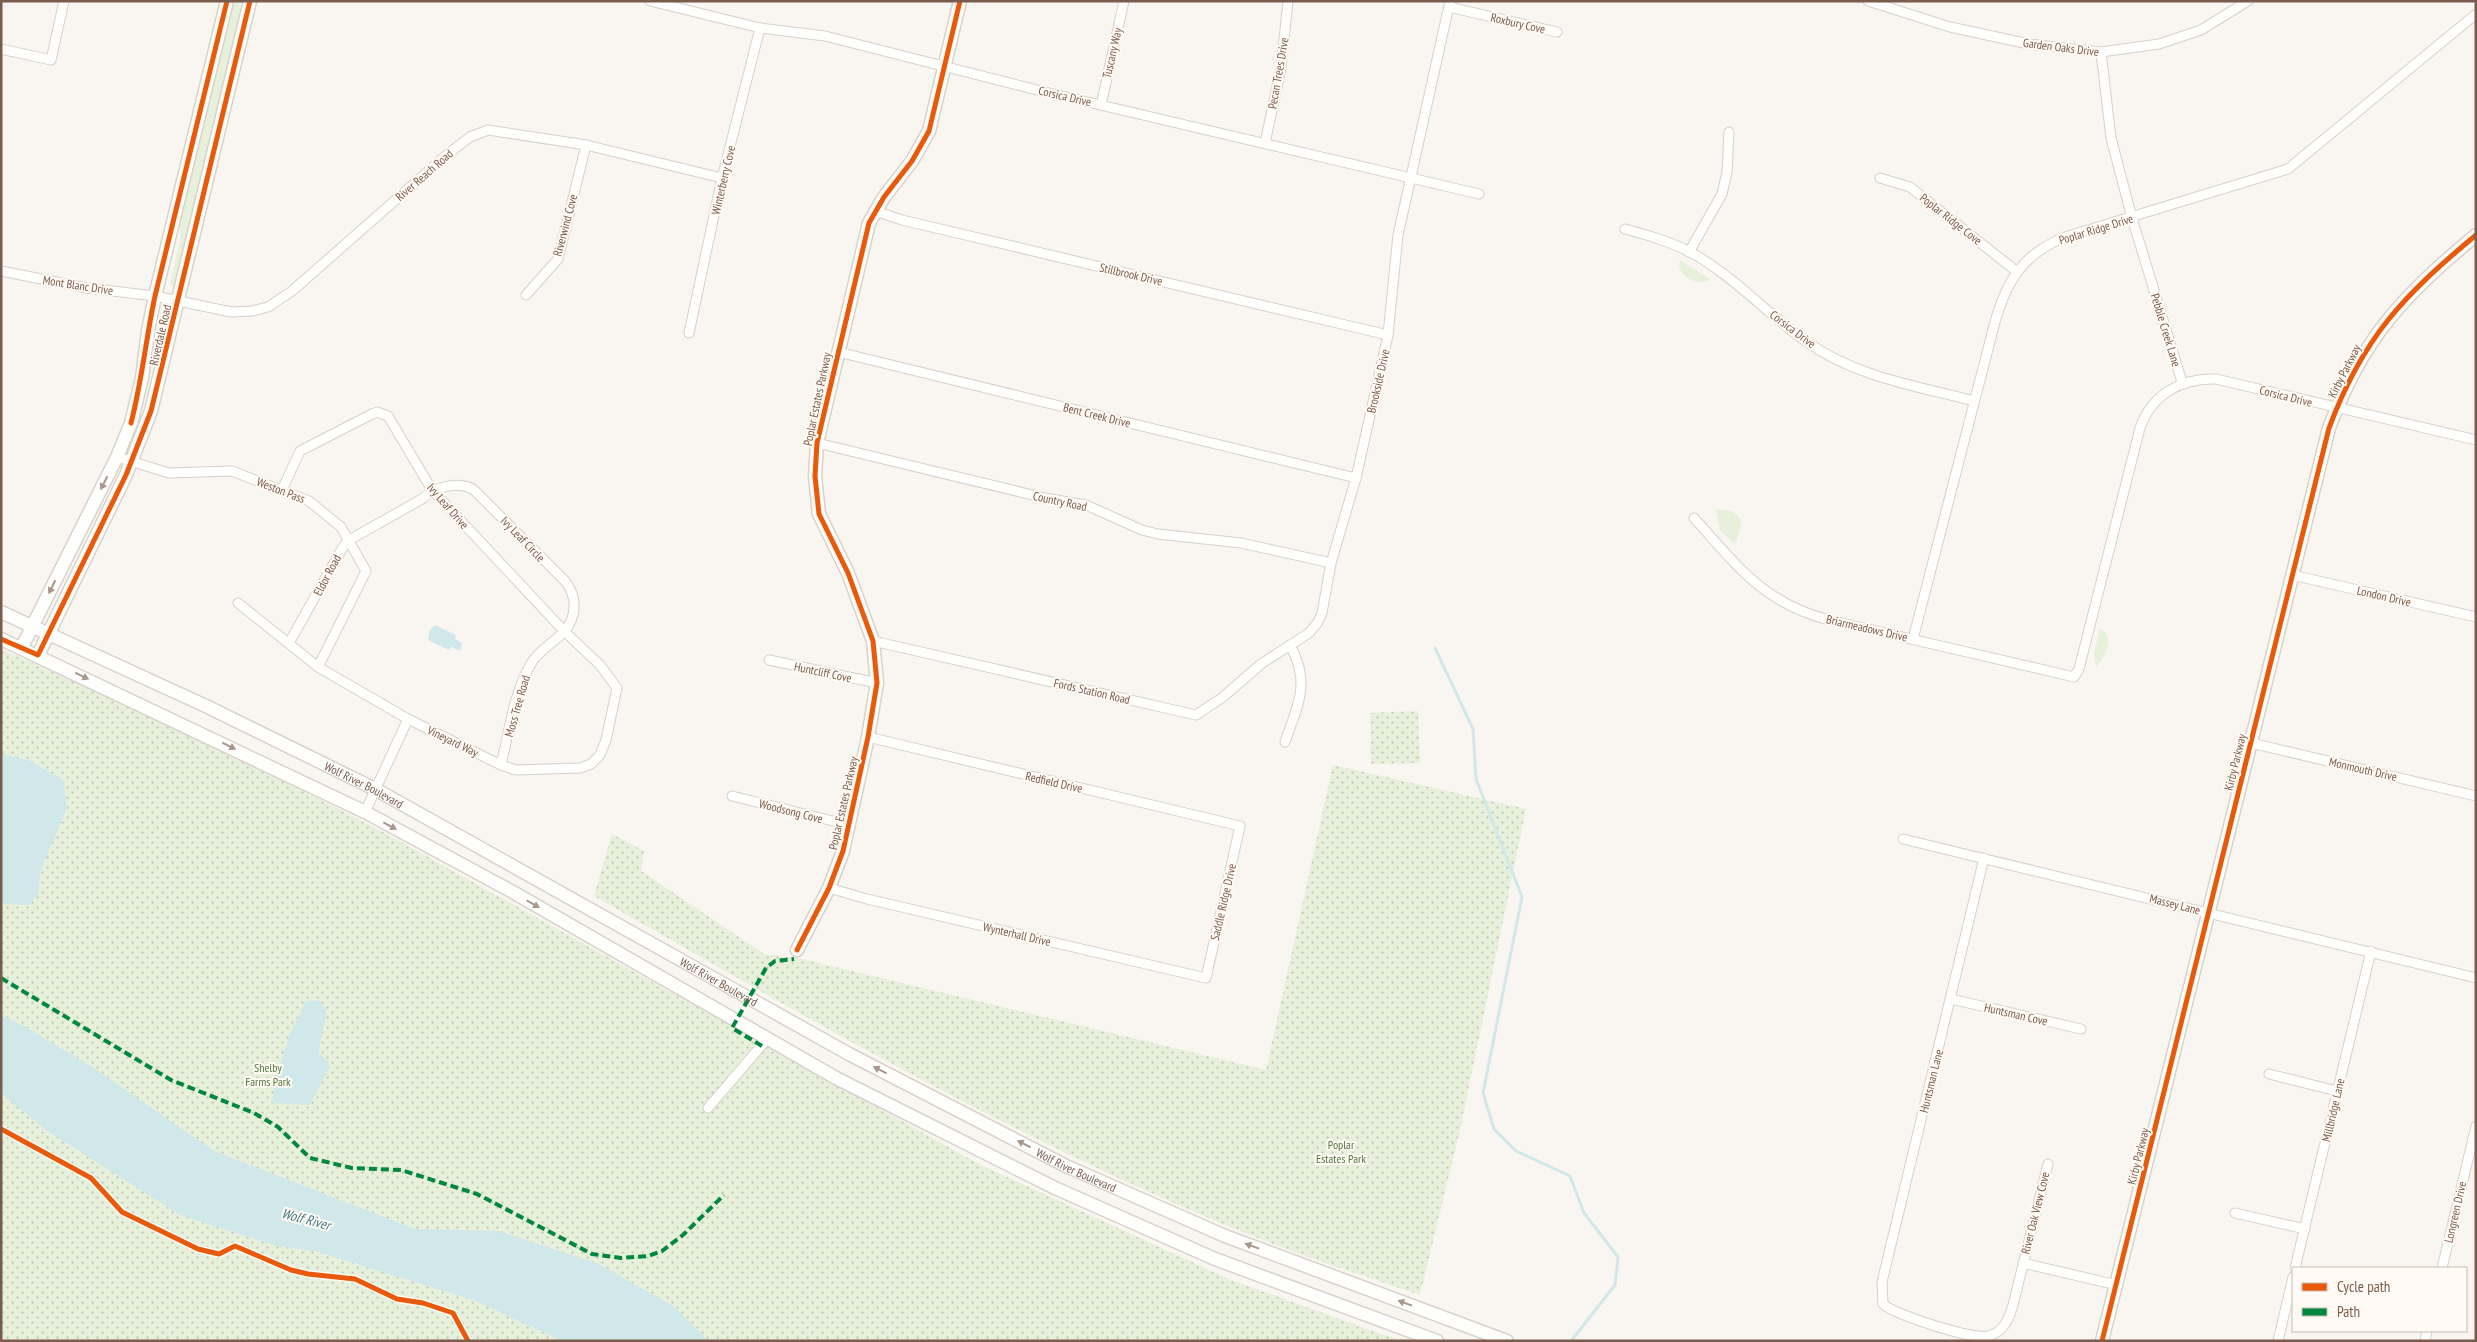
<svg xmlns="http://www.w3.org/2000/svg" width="2477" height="1342" viewBox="0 0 2477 1342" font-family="'PT Sans Narrow',sans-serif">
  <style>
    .green { fill: #e7f0db }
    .park { fill: url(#park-dots) }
    .water { fill: #d0e8ea }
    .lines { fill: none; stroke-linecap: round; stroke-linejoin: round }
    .stream { stroke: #d0e8ea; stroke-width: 3 }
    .street-casing { stroke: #d7d1cb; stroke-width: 11 }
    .secondary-casing { stroke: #d9d2cb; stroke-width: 15 }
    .street { stroke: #fefefd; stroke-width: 9 }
    .secondary { stroke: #fefefd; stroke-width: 12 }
    .quiet { stroke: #00873e; stroke-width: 4; stroke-dasharray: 8 4; stroke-linecap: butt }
    .cycleway-casing { stroke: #fffaf3; stroke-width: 8 }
    .cycleway { stroke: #e8590c; stroke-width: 5 }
    .oneway { fill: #a8958b }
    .labels { text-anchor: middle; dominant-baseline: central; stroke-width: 4; stroke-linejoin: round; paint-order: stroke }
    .street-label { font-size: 12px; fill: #7a5c4d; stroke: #fffaf3 }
    .park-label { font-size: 12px; fill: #537a41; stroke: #fffaf3 }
    .water-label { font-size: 14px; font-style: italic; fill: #437c86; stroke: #fffaf3 }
  </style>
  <defs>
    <pattern id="park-dots" width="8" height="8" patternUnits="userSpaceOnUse" patternTransform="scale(1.25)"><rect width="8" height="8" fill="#e7f0db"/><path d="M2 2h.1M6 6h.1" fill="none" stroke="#c0c6b4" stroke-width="1.8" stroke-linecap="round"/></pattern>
  </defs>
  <rect width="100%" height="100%" fill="#f9f5f0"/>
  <!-- green -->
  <g class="green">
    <path d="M232,1h9l-2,20 -63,263 -3,2 -3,-3 10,-42v-21z"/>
    <path d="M1680,260l31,20c-14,5 -26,0 -32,-13z"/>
    <path d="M1716,509l16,2 8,7 1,8 -6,19 -15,-15z"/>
    <path d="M2100,628c16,10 5,28 -4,39l-2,-14z"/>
  </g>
  <!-- park -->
  <g class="park">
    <path d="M1,649l135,60 107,51 142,73 596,332 250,115 170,61h-1400z"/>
    <path d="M1418,711l2,52 -49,1 -1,-51z"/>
    <path d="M1333,765l193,44 -66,321 -40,165c-57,-19 -114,-38 -170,-60 -229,-92 -443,-217 -656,-339l18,-62 32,17 -3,20 123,83 38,5 464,111z"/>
  </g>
  <!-- water -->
  <g class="water">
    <path d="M435,625l21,10 -1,4 7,4 -1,6 -3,1 -7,-3 -2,3 -21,-10 2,-10z"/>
    <path d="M1,753l30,8 32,19 4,28 -27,64 -1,22 -11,11 -27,-1z"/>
    <path d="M318,1000l8,9c0,17 -6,26 -7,44l10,10 -2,9 -17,33 -38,-2 6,-32 11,-34 16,-35z"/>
    <path d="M1,1015l23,11 67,40 123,85 201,78 84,2 100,33 74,42 36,35h-147l-86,-40 -161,-50 -39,-5 -96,-31 -134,-85 -45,-37z"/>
  </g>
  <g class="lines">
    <!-- stream -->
    <path class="stream" d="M1435,648l38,81 3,50 46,118 -39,196 11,36 22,22 54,25 14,37 34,44 -3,28 -44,56"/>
    <defs>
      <g id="street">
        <path d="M650,1l110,27 65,8 216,55 438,103"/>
        <path d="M1868,1l82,26 79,17 72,8 58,-8 42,-14 47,-29"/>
        <path d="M1449,7l108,25"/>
        <path d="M1,49l50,11 13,-59"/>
        <path d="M2101,52l10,86 21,80 50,164"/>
        <path d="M1101,105l23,-104"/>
        <path d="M1265,143l16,-75 7,-67"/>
        <path d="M1880,178l30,9 106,84"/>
        <path d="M875,211l27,9 486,115"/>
        <path d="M1625,229c22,6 44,12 65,23 43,23 77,62 117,90 49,35 110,44 167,59"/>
        <path d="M1689,252l33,-58 5,-22 2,-40"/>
        <path d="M1,271l86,17 68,8 76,16 21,-1 16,-4 24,-16 157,-138 21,-16 18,-7 98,15 136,33"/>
        <path d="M526,295l32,-36 28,-114"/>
        <path d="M689,333l33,-155 38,-150"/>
        <path d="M838,352l518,126"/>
        <path d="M817,443l228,55 41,7 56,25 16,4 83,9 90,20"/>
        <path d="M117,457l52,16 63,-2 77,30 32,26 25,44 -48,96"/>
        <path d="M1694,518c42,46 67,83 131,101l249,58 5,-8 61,-241c12,-34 41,-50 76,-49l260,61"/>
        <path d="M2292,575l184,42"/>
        <path d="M238,603l80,64 90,52 93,46 15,5 64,-2 11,-4 9,-9 6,-15 11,-52 -17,-23 -36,-34 -132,-141 -44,-74 -11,-4 -5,2 -72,37 -18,39"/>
        <path d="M1913,639l82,-317c12,-42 28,-68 70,-85l223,-68 188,-155"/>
        <path d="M873,641l323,74 27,-18 38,-33 48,-31 9,-11 4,-9 9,-50 25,-85 32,-143 10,-100 52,-234"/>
        <path d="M289,643l54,-96 6,-7 73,-41c13,-12 34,-18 51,-10l92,92c9,11 12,26 6,40 -7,17 -29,25 -39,41 -18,29 -23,70 -31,103"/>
        <path d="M769,660l108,23"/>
        <path d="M1285,742c13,-38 26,-59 5,-97"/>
        <path d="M2251,743l225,53"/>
        <path d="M732,796l117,29"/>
        <path d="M365,812l43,-93"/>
        <path d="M1903,839l573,139"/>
        <path d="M1984,858l-102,424 1,22c12,11 90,36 105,32 16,-4 21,-17 25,-31l35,-141"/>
        <path d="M829,888l38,11 339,79 34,-152 -372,-89"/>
        <path d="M1951,999l130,30"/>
        <path d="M2269,1074l68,17"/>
        <path d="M708,1108l59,-69"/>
        <path d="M2235,1213l70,16"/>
        <path d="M2023,1263l94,22"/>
        <path d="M2295,1268l76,-317"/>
        <path d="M2442,1268l34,-142"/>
        <path d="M2278,1341l15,-64"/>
        <path d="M2425,1341l2,-10"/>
      </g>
      <g id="secondary">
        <path id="s1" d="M1,612l207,95 167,82 474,265 217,112 159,70 282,105"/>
        <path d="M1,639l364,173 146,79 325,187 219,110 160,71 222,82"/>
        <path d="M22,647l95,-190 14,-34 11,-45 6,-47 7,-35 72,-295"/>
        <path d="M38,655l88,-180 25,-64 99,-410"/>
        <path d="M797,950l32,-62 14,-37 25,-114 9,-54 -4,-42 -25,-68 -29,-59 -4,-38 2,-33 52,-220 15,-26 28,-36 17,-30 31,-130"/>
        <path d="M2102,1341l227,-913c34,-91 74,-132 147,-193"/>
      </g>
    </defs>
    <!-- street casing -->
    <use href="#street" class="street-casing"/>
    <!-- secondary casing -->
    <use href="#secondary" class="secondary-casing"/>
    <!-- street -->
    <use href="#street" class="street"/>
    <!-- secondary -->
    <use href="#secondary" class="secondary"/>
    <!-- quiet -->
    <g class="quiet">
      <path d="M1,978l170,102 83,33 24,14 32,31 42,10 49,2 76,24 115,60 29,4 27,-2 14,-5 21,-16 41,-40"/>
      <path d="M762,1046l-30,-18 34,-60 9,-7 19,-2"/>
    </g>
    <defs>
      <g id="cycleway">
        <path d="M131,423c11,-42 15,-85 24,-127l72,-295"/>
        <path d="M1,639l37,16 88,-180 25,-64 99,-410"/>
        <path d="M797,950l32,-62 14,-37 25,-114 9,-54 -4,-42 -25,-68 -29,-59 -4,-38 2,-33 52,-220 15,-26 28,-36 17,-30 31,-130"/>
        <path d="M1,1129l90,49 31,34 76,37 21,5 16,-8 56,24 17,4 47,5 42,20 26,4 30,10 15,28"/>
        <path d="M2102,1341l227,-913c34,-91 74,-132 147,-193"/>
      </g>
    </defs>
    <!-- cycleway casing -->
    <use href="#cycleway" class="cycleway-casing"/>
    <!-- cycleway -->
    <use href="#cycleway" class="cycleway"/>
  </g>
  <!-- one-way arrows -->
  <defs><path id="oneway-solid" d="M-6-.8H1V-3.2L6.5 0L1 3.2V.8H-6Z" transform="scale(1.25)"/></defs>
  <g class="oneway">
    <use href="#oneway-solid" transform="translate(104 483) rotate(117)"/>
    <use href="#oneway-solid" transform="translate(52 587) rotate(116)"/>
    <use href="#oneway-solid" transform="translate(82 676) rotate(26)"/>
    <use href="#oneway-solid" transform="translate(229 746) rotate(26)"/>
    <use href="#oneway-solid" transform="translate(390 826) rotate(28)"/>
    <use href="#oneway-solid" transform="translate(533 904) rotate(30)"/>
    <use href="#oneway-solid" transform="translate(880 1070) rotate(-153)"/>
    <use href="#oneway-solid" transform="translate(1024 1144) rotate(-153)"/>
    <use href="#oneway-solid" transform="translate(1252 1246) rotate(-160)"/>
    <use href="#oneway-solid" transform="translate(1405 1303) rotate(-160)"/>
  </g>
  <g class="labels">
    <!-- street labels -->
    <g class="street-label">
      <text transform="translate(1518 23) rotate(13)">Roxbury Cove</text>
      <text transform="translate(2061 47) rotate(7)">Garden Oaks Drive</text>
      <text transform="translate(1112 53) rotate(-77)">Tuscany Way</text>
      <text transform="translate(1278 73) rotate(-80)">Pecan Trees Drive</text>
      <text transform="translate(1065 96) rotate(13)">Corsica Drive</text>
      <text transform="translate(424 175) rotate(-41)">River Reach Road</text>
      <text transform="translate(723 180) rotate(-77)">Winterberry Cove</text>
      <text transform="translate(1951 219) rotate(38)">Poplar Ridge Cove</text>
      <text transform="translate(565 225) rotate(-75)">Riverwind Cove</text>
      <text transform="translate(2096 229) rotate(-17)">Poplar Ridge Drive</text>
      <text transform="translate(1131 274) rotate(13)">Stillbrook Drive</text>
      <text transform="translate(78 285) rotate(9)">Mont Blanc Drive</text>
      <text transform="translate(1793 329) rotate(37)">Corsica Drive</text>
      <text transform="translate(2166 330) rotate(73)">Pebble Creek Lane</text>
      <text transform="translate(160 335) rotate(-77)">Riverdale Road</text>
      <text transform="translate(2344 371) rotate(-63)">Kirby Parkway</text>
      <text transform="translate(1378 381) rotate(-77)">Brookside Drive</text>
      <text transform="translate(2286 396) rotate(14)">Corsica Drive</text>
      <text transform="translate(817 399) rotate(-78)">Poplar Estates Parkway</text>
      <text transform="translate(1097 415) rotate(14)">Bent Creek Drive</text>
      <text transform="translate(281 490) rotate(21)">Weston Pass</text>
      <text transform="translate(1060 501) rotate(12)">Country Road</text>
      <text transform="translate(448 506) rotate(49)">Ivy Leaf Drive</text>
      <text transform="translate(523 539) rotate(46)">Ivy Leaf Circle</text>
      <text transform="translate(327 575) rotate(-62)">Eldor Road</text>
      <text transform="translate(2384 596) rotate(13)">London Drive</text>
      <text transform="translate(1867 628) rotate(13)">Briarmeadows Drive</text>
      <text transform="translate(823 672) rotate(12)">Huntcliff Cove</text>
      <text transform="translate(1092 691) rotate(13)">Fords Station Road</text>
      <text transform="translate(517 706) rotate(-74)">Moss Tree Road</text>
      <text transform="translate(453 741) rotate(26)">Vineyard Way</text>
      <text transform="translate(2235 762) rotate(-76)">Kirby Parkway</text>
      <text transform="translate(2363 769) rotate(13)">Monmouth Drive</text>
      <text transform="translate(1054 782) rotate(13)">Redfield Drive</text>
      <text stroke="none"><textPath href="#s1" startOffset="402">Wolf River Boulevard</textPath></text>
      <text transform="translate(843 803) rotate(-77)">Poplar Estates Parkway</text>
      <text transform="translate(791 811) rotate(14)">Woodsong Cove</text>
      <text transform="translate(1223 902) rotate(-77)">Saddle Ridge Drive</text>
      <text transform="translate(2175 904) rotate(14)">Massey Lane</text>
      <text transform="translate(1017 934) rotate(13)">Wynterhall Drive</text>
      <text stroke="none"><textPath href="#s1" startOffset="808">Wolf River Boulevard</textPath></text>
      <text transform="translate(2016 1014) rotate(13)">Huntsman Cove</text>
      <text transform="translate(1931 1081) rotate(-76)">Huntsman Lane</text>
      <text transform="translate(2333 1110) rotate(-77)">Millbridge Lane</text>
      <text transform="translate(2138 1156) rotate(-76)">Kirby Parkway</text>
      <text stroke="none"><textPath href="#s1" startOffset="1212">Wolf River Boulevard</textPath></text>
      <text transform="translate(2455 1212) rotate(-77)">Longreen Drive</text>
      <text transform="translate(2035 1213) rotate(-76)">River Oak View Cove</text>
    </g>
    <!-- park labels -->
    <g class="park-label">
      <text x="268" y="1067">Shelby<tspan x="268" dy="14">Farms Park</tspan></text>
      <text x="1341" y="1144">Poplar<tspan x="1341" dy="14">Estates Park</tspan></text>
    </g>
    <!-- water labels -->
    <g class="water-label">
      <text transform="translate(306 1219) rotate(15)">Wolf River</text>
    </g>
  </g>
  <!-- border -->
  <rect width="2477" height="1342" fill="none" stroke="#7a5c4d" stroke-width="5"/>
  <!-- legend -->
  <rect x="2292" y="1267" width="175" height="65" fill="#fffaf3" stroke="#cabbb1"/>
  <rect x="2302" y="1283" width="25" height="8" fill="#e8590c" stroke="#cabbb1"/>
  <text x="2337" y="1292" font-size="15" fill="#7a5c4d">Cycle path</text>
  <rect x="2302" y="1308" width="25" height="8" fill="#00873e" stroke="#cabbb1"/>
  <text x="2337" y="1317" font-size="15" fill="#7a5c4d">Path</text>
</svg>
